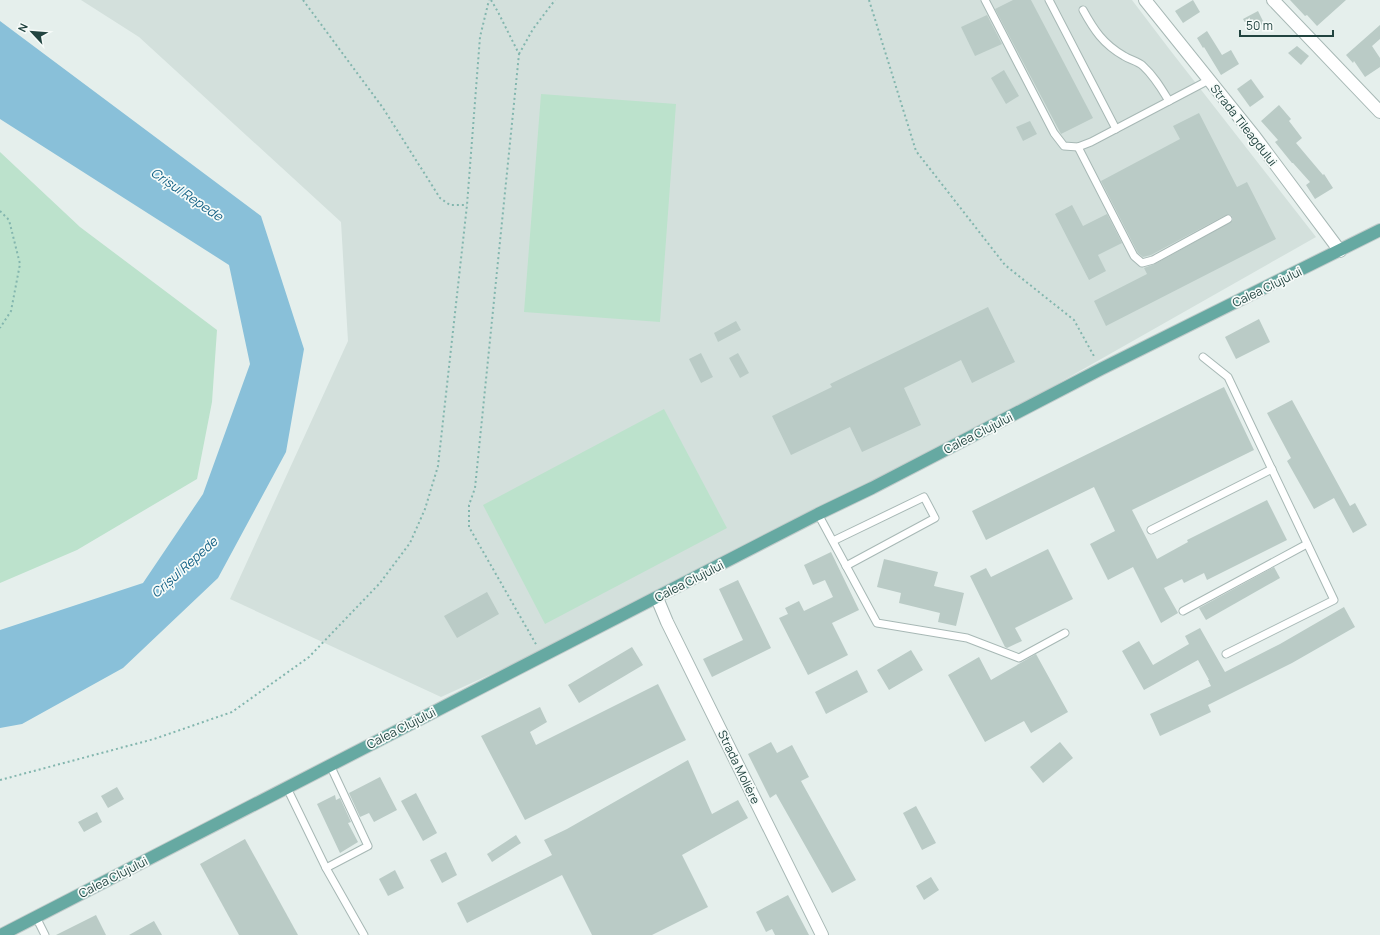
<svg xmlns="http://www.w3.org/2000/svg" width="1380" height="935" viewBox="0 0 1380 935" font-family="Manrope,sans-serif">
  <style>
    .built { fill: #d3e0dc }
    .green { fill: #bce2cc }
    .water { fill: #89c0d9 }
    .building { fill: #bacbc6 }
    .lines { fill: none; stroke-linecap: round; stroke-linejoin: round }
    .service-casing { stroke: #a7b8b5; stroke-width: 9 }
    .minor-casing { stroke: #a7b8b5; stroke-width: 14 }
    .primary-casing { stroke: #c1cbca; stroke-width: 14 }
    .path { stroke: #83b6ae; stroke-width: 2; stroke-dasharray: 2 3; stroke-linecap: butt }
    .service { stroke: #fff; stroke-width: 7 }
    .minor { stroke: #fff; stroke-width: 12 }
    .primary { stroke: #66a9a2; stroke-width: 12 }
    .labels { text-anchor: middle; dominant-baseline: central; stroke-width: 3.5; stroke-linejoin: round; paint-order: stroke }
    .street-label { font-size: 12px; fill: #224440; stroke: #f6fbf9 }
    .water-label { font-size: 13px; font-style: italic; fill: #156286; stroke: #f6fbf9 }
  </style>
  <rect width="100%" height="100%" fill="#e5efec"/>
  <!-- built -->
  <path class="built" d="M81,0h1051l38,50 146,187 -467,265 -192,96 -216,99 -211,-98 118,-258 -7,-119 -202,-185z"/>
  <!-- green -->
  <g class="green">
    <path d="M541,94l135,10 -16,218 -136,-10z"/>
    <path d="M0,152l80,75 137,103 -5,72 -15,77 -120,71 -77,33z"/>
    <path d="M664,409l63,119 -182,96 -62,-119z"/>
  </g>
  <!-- water -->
  <path class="water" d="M0,21l261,195 43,133 -18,103 -68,126 -95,90 -101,56 -22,4v-98l143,-47 60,-89 47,-130 -21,-99 -229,-146z"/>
  <!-- building -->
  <g class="building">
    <path d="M1013,0h18l62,118 -32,16 -66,-125z"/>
    <path d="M1193,0l7,12 -17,11 -8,-12z"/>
    <path d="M1290,0h56l-29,26 -10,-11 -2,1z"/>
    <path d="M1258,11l6,12 -14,8 -7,-12z"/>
    <path d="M987,15l15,29 -27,12 -14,-29z"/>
    <path d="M1380,25v14l-8,7 8,12v9l-15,10 -11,-16 -1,2 -7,-8z"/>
    <path d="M1207,31l15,24 9,-5 8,14 -18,11 -17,-28 -1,1 -6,-10z"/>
    <path d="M1297,46l12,10 -8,9 -13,-12z"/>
    <path d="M1004,70l15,26 -13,8 -15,-26z"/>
    <path d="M1251,79l13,18 -14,10 -13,-18z"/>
    <path d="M1279,105l12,14 -2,2 13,17 -6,5 27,32 1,-1 9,14 -18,11 -9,-14 4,-3 -17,-19h-1l-17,-21 3,-2 -17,-19z"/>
    <path d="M1199,113l38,74 10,-5 29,57 -170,87 -12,-25 53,-27 -3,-6 11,-4 77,-43 1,-2 -2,-4h-5l-75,40 -8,2 -5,-4 -37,-72 79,-42 -7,-13z"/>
    <path d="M1030,121l7,13 -14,7 -7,-14z"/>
    <path d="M1072,205l11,21 24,-12 15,29 -24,12 8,16 -17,9 -34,-66z"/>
    <path d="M988,307l27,55 -43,21 -11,-23 -57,28 17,37 -59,27 -12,-25 -59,28 -19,-39 60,-29 -2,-3z"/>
    <path d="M1259,319l11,23 -34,17 -11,-22z"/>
    <path d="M736,321l5,9 -23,12 -4,-9z"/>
    <path d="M701,353l12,24 -12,6 -12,-24z"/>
    <path d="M738,353l11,20 -9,5 -11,-20z"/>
    <path d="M1224,387l30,63 -122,60 25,49 31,-17 -1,-2 80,-40 20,40 -80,40 -3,-7 -20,10 -2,-4 -18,9 14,25 -17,10 -28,-56 -25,13 -18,-36 25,-13 -21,-44 -108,53 -14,-29z"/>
    <path d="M1292,400l58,106 5,-3 12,22 -14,8 -19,-35 -20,11 -27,-48 4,-3 -24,-45z"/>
    <path d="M1048,549l25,50 -58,29 7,13 -15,7 -2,-1 -35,-71 16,-8 5,9z"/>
    <path d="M831,552l28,58 -27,13 16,32 -40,20 -29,-57 9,-4 -3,-6 14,-7 5,10 29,-14 -8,-17 -12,5 -9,-20z"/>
    <path d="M884,559l54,13 -4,14 30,7 -8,33 -18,-4 2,-9 -41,-10 2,-10 -24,-6z"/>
    <path d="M1274,567l6,11 -74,42 -7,-12z"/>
    <path d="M738,580l33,68 -59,29 -9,-18 40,-19 -24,-51z"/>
    <path d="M487,592l12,22 -42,24 -13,-22z"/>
    <path d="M1344,607l11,20 -63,36 -84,42 3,7 -51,24 -10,-22 61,-28 -3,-6h1l-11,-20 -54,30 -22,-39 17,-10 14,24 36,-21 -4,-8 15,-8 25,44 55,-28z"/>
    <path d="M632,647l11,18 -64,38 -11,-18z"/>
    <path d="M911,650l12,20 -34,20 -12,-20z"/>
    <path d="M1036,654l32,58 -37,21 -7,-12 -39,21 -37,-67 31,-18 12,23z"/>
    <path d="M857,670l11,22 -42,22 -11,-22z"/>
    <path d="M658,684l28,56 -161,80 -44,-84 59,-29 7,15 -17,10 6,13z"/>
    <path d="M771,742l6,11 15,-8 17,32 -8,4 55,99 -24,13 -56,-99 -6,4 -22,-44z"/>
    <path d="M1060,742l13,16 -30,25 -13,-16z"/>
    <path d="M688,760l24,54 26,-14 10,18 -66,37 26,52 -56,28h-60l-30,-60 -95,48 -10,-20 95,-48 -8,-15 23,-11z"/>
    <path d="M380,777l17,33 -23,12 -5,-9 -9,4 -11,-24z"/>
    <path d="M117,787l7,12 -16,9 -7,-12z"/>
    <path d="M416,793l21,40 -14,8 -22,-40z"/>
    <path d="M335,795l1,5 4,-2 11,24 -3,1 10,19 -18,11 -23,-49z"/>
    <path d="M916,806l20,37 -14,7 -19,-37z"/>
    <path d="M97,812l5,10 -18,10 -6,-10z"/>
    <path d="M516,835l5,8 -29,19 -5,-8z"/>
    <path d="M245,839l53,96h-59l-39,-71z"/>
    <path d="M446,852l11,23 -15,8 -12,-23z"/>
    <path d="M395,870l9,18 -16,8 -9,-17z"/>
    <path d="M931,877l8,13 -15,10 -8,-14z"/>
    <path d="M788,895l21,40h-34l-3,-6 -6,3 -10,-20z"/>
    <path d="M96,915l10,20h-50z"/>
    <path d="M154,921l8,14h-33z"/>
  </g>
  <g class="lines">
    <defs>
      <g id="service">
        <path d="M985,0l69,133 10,13 14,1 13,-5 118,-62"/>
        <path d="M1049,0l67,129"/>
        <path d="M1083,10c11,20 20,34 41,46 6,4 14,5 19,10 11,10 18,22 26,35"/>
        <path d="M1078,147l56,109 8,7 11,-3 75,-41"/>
        <path d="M1203,357l25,20 106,223 -108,54"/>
        <path d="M818,514l59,109 90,15 52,20 46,-25"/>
        <path d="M1151,530l121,-61"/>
        <path d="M833,541l91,-44 11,21 -89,48"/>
        <path d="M1183,611l124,-67"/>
        <path d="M287,788l39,80 38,67"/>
        <path d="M326,868l42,-22 -38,-81"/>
        <path d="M36,917l9,18"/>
      </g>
      <g id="minor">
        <path d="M1145,0l110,137 85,114"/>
        <path d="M1273,0l107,112"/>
        <path d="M657,598l10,24 155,313"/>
      </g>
      <path id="primary" d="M1,935l817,-421 54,-26 229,-119 279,-139"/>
    </defs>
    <!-- service casing -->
    <use href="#service" class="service-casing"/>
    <!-- minor casing -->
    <use href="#minor" class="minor-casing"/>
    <!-- primary casing -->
    <use href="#primary" class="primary-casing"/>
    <!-- path -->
    <g class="path">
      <path d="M303,0l80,108 57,90 10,7h17"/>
      <path d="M491,0l7,12 21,42 -44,434 -6,17v22l68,119"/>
      <path d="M869,0l47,151 89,114 69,55 21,38"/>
      <path d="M519,54l14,-25 22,-29"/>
      <path d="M0,211l9,9 11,44 -9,47 -11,17"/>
      <path d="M0,780l154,-41 78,-27 77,-55 71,-74 30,-40 15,-34 13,-43 29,-261 13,-168 9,-37"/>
    </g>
    <!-- service -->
    <use href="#service" class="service"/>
    <!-- minor -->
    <use href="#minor" class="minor"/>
    <!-- primary -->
    <use href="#primary" class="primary"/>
  </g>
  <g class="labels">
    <!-- street labels -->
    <g class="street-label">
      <text transform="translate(1244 125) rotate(52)">Strada Tileagdului</text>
      <text transform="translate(1267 287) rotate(-26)">Calea Clujului</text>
      <text transform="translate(978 433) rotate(-27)">Calea Clujului</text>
      <text transform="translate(689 581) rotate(-27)">Calea Clujului</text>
      <text transform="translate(401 728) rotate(-27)">Calea Clujului</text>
      <text transform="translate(739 767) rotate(64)">Strada Molière</text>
      <text transform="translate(113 877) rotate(-27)">Calea Clujului</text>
    </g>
    <!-- water labels -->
    <g class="water-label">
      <text transform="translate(187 194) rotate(34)">Crișul Repede</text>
      <text transform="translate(184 567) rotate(-42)">Crișul Repede</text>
    </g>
  </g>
  <!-- north arrow -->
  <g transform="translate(32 32) rotate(296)" stroke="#f6fbf9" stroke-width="3" paint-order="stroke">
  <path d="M0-3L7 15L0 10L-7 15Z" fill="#224440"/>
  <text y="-6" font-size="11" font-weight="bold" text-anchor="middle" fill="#224440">N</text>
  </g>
  <!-- scale -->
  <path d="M1240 30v6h93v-6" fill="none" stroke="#224440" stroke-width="2"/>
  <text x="1246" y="30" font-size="12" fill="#224440" stroke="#f6fbf9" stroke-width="3" paint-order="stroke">50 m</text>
</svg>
